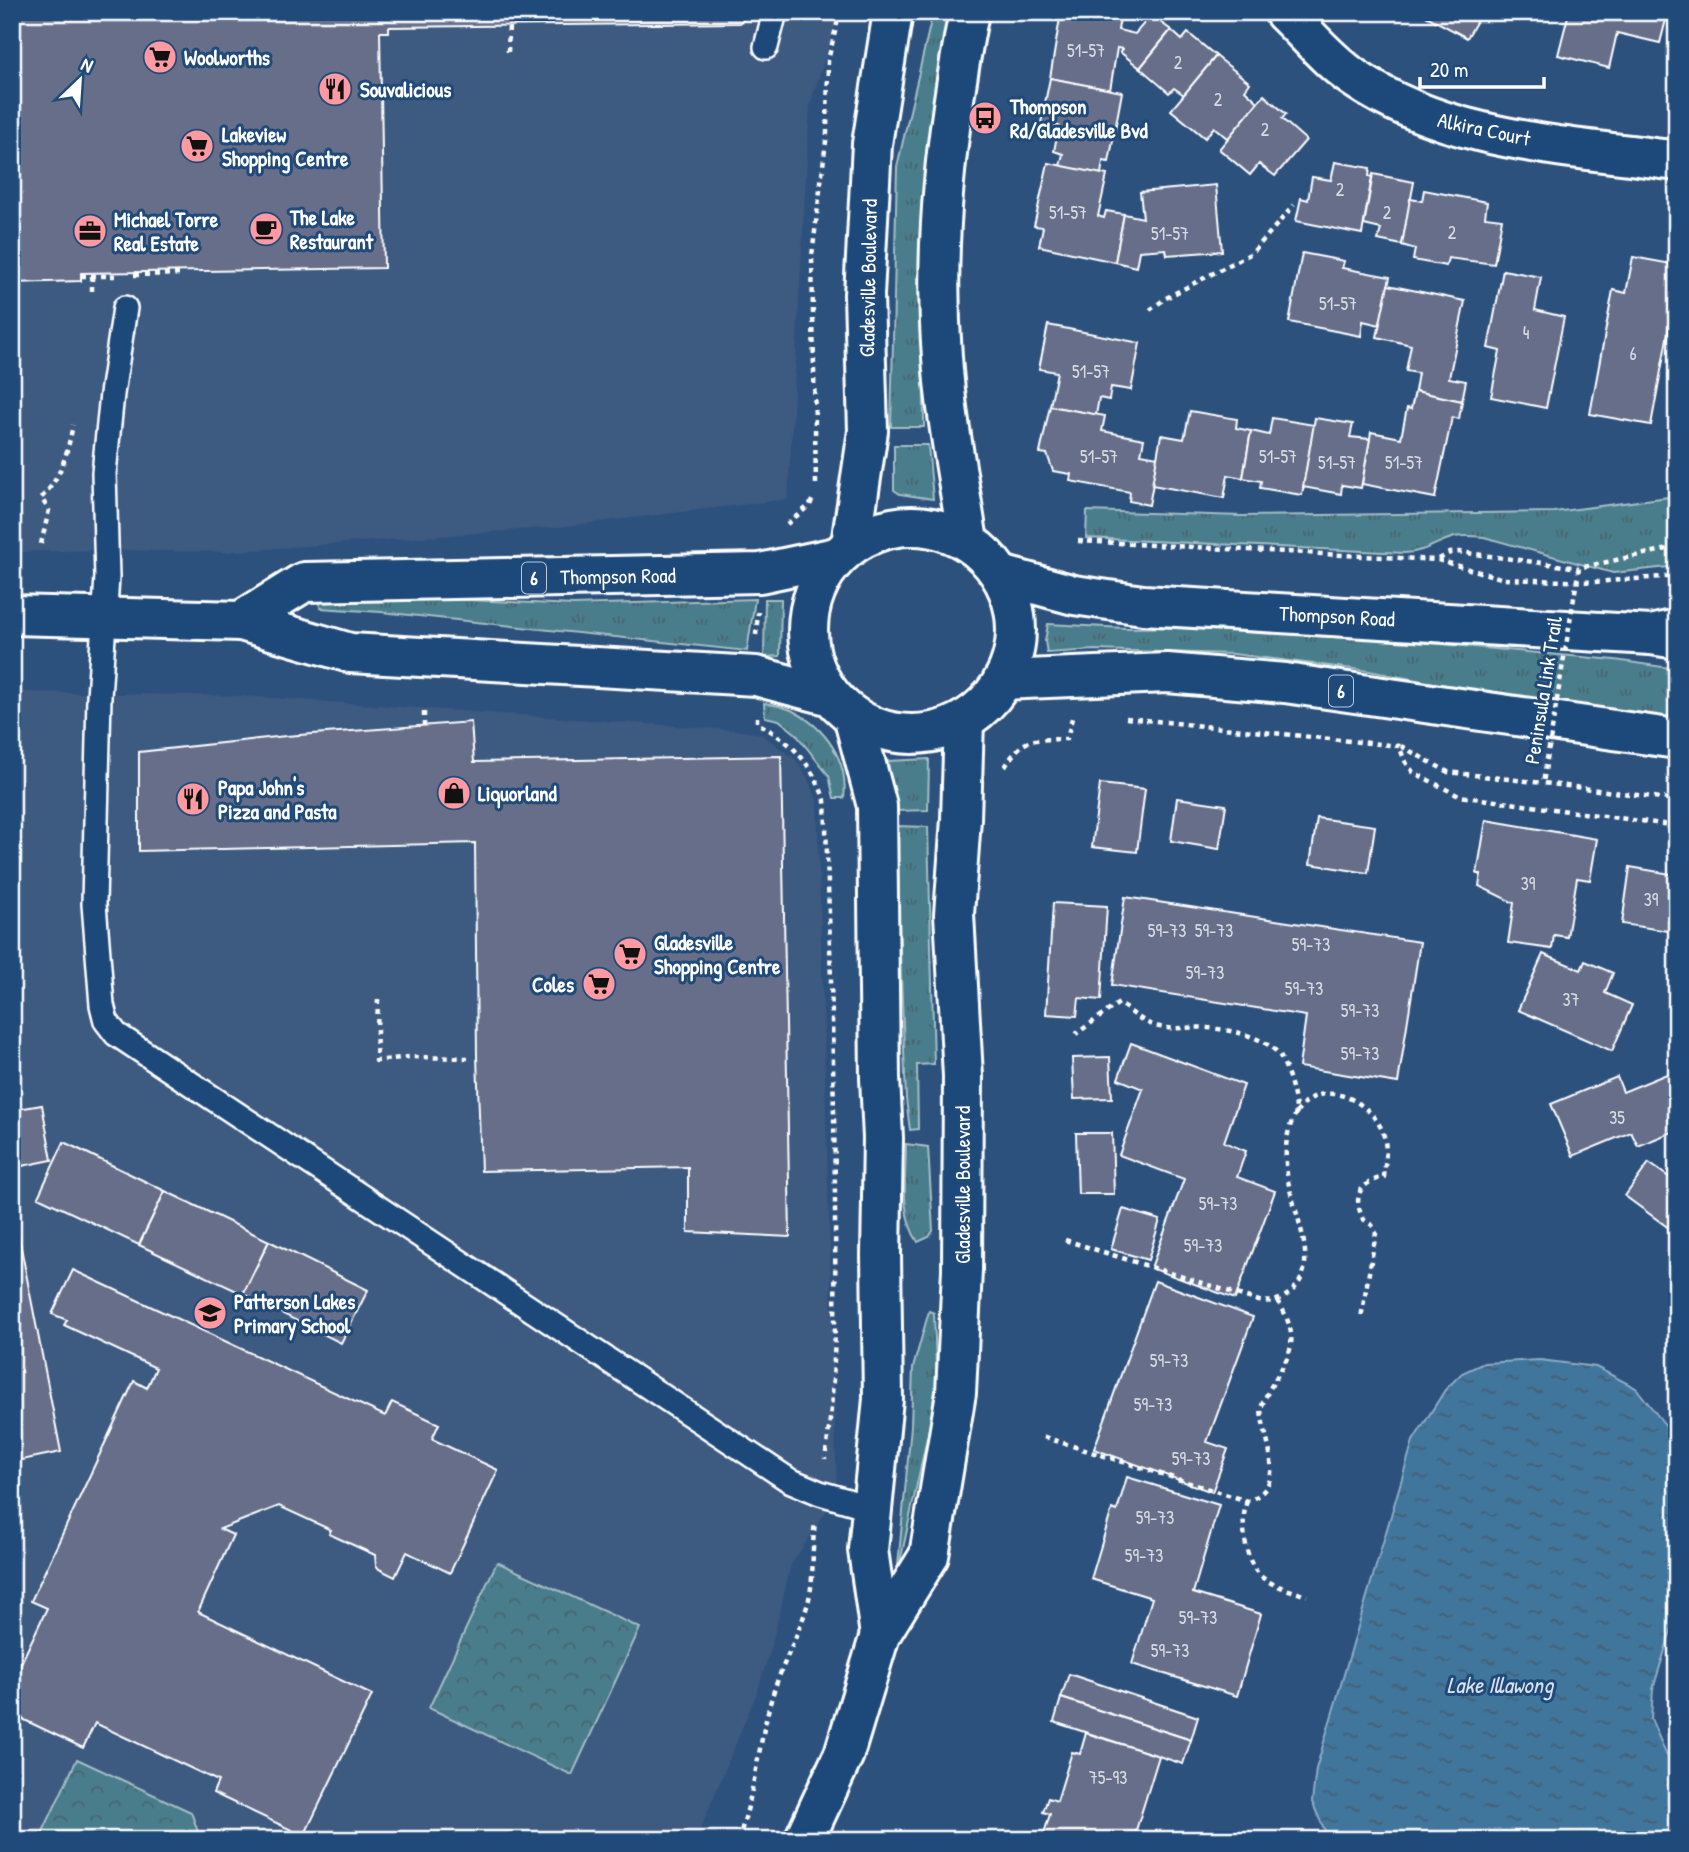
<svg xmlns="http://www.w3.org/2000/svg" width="1689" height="1852" viewBox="0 0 1689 1852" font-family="'Patrick Hand',sans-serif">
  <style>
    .built { fill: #3e5a81 }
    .grass { fill: url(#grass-tufts); stroke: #a4bec5; stroke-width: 2 }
    .park { fill: url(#park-crowns); stroke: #a4bec5; stroke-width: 2 }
    .water { fill: url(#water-ripples); stroke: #8cacc4; stroke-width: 2 }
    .building { fill: #666e89; stroke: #fff; stroke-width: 2 }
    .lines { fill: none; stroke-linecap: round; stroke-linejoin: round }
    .lane-casing { stroke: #fff; stroke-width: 28 }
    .street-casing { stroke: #fff; stroke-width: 44 }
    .secondary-casing { stroke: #fff; stroke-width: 44 }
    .primary-casing { stroke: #fff; stroke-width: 44 }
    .highway-casing { stroke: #fff; stroke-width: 44 }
    .path { stroke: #fff; stroke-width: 4.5; stroke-dasharray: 5 5; stroke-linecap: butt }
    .lane { stroke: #1f4a7a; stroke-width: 23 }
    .street { stroke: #1f4a7a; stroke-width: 38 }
    .secondary { stroke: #1f4a7a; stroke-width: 38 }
    .primary { stroke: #1f4a7a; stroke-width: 38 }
    .highway { stroke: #1f4a7a; stroke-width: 38 }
    .path-bridge { stroke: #fff; stroke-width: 4.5; stroke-dasharray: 5 5; stroke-linecap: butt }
    .labels { text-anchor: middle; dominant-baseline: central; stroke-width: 6; stroke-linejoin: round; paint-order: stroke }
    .number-label { font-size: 18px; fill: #d9dbe2 }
    .shield { fill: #1f4a7a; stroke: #bcc9d7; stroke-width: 2 }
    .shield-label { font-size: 19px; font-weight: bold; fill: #fff }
    .poi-label { font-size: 21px; font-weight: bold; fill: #fff; stroke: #1f4a7a; text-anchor: start }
    .street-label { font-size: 21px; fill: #fff; stroke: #1f4a7a }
    .water-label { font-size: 23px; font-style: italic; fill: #d9e3eb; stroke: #1f4a7a }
  </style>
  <defs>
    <pattern id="grass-tufts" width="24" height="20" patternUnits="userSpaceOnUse" patternTransform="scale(1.75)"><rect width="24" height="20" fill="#497d8b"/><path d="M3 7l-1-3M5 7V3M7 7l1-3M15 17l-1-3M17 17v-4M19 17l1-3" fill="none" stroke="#4a646c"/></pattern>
    <pattern id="park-crowns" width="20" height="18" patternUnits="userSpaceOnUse" patternTransform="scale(1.75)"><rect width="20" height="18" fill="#497d8b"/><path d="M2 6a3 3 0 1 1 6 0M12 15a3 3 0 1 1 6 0" fill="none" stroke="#4a646c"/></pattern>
    <pattern id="water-ripples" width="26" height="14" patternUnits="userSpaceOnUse" patternTransform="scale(1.75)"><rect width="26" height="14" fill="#3f759c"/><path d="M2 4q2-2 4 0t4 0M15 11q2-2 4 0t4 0" fill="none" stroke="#465e70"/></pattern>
  </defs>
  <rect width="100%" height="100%" fill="#2d517d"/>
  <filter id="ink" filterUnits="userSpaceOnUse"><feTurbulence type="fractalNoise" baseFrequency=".0143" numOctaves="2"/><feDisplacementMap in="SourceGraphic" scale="14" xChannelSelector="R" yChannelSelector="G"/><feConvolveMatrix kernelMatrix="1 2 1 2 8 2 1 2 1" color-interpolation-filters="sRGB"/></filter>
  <g filter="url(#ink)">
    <!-- built -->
    <g class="built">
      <path d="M12,12h828l-30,92 -22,395 -230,28 -333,25 -119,-2 -94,2z"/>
      <path d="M17,692l225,4 493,34 26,4 35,26 11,17 10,23 20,695 -46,70 -20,83 -14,44 -61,148h-684v-780h11z"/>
    </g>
    <!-- grass -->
    <g class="grass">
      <path d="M933,12h20l-30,237 1,178h-33l6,-260z"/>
      <path d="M894,445h34l5,54 -33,-5 -6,-4z"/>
      <path d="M1677,496v70l-64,7 -129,-36c-10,-1 -20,-2 -29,0 -19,5 -29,15 -50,16l-319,-15 1,-27 155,5 312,-4z"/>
      <path d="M319,593l255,12 181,-6 -8,52 -366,-39 -61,-4z"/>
      <path d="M765,599h16l-1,57 -16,1z"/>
      <path d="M1048,624l77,4 70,-1 125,6 295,27 62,9v52l-104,-12 -204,-38 -136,-17 -139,-4 -47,3 -2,-12z"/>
      <path d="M764,703c9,2 19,3 27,7 34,17 58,50 53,88h-10l-5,-22 -34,-43 -16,-13 -14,-3z"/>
      <path d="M929,759l-1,51 -33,1 -7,-50z"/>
      <path d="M895,826l33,1 6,237 -17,1 1,64 -8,1 -4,-31z"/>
      <path d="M906,1144l22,3 5,84 -4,6 -11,5c-19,-28 -12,-65 -12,-98z"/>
      <path d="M929,1311l5,2 3,79 -40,184 14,-150 2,-58z"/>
    </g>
    <!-- park -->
    <g class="park">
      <path d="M497,1562l143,66 -68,147 -143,-67z"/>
      <path d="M77,1759l114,53 7,20 -4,8h-155z"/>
    </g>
    <!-- water -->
    <path class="water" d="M1540,1360l56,7 40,21 41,52v171l-24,78 -2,30 26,60v61h-348l-17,-38 4,-33 97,-328 32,-51 17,-17 22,-10z"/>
    <!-- building -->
    <g class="building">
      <path d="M12,12h738l-10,11 -351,4v5h-9l4,236 -303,5v8l-69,2z"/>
      <path d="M1061,12h60l-3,18 17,4 16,-19 20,15 -31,38 -20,-16 2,-3 -5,-1 -7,42 -60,-12z"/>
      <path d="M1428,12h54l-15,26 -41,-22z"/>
      <path d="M1569,12h99l-8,31 -43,-10 -8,35 -51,-13z"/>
      <path d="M1171,30l11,10 6,-7 28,23 -32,39 -10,-7 -5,5 -29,-25z"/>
      <path d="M1216,56l34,27 -5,7 13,12 -30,37 -14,-12 -9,11 -34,-28z"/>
      <path d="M1050,78l72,14 -13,70 -6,-1 -2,13 -41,-8 3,-12 -9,-3 5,-25 -18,-3z"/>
      <path d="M1264,95l22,19 -4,5 24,21 -31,36 -16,-12 -9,11 -31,-26z"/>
      <path d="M1335,162l35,6 -1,8 3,1 -10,57 -66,-13 5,-23 7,2 4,-23 19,3z"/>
      <path d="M1048,163l59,12 -9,41 6,2 2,-7 18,3 -9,48 -76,-16 4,-19 -9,-1z"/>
      <path d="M1373,174l41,8 -12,63 -24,-5 3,-11 -17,-4z"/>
      <path d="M1216,185l6,66 -55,4 -1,-6 -27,2 -3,16 -21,-5 9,-48 19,4 -3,-26z"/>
      <path d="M1424,190l63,12 -2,15 17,2 -8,45 -46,-6 -2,8 -33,-6 2,-11 -13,-4 8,-46 12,2z"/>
      <path d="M1302,253l42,8 -2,7 48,9 -10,48 -17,-4 -2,15 -72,-14z"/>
      <path d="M1633,257l44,8v19l-26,141 -61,-11 23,-124 13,3z"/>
      <path d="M1503,270l38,7 -6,33 29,7 -18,91 -55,-11 9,-46 -12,-3z"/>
      <path d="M1388,285l77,16 -16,77 17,3 -4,20 -47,-10 3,-18 -12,-2 5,-26 -34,-8z"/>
      <path d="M1048,325l92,18 -9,47 -20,-3 -2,13 -10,-2 -3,17 -46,-9 7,-34 -18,-3z"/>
      <path d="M1415,391l47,10 -3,18 -7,-2 -17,81 -73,-14 9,-52 30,6 6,-30 4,1z"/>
      <path d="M1050,406l55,10 -3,15 42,8 -3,15 17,3 -9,48 -20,-4 1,-9 -60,-11 1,-7 -18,-3 -6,-17 -7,-1z"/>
      <path d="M1190,411l47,8 -1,9 15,3 -8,47 -15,-3 -4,23 -72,-13 9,-50 23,4z"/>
      <path d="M1272,418l42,7 -12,70 -42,-7 1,-7 -18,-3 8,-47 18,4z"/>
      <path d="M1315,418l38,6 -3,13 20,2 -9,49 -19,-3 -1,9 -38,-7z"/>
      <path d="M471,722l3,40 307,-6 9,481 -102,-5v-65l-207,4 -4,-115 -2,-213 -336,8v-99l147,-16z"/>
      <path d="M1100,784l45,5 -8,63 -45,-5z"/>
      <path d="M1177,798l49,7 -7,44 -48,-8z"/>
      <path d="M1317,818l58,8 -7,47 -58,-9z"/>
      <path d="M1486,820l111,19 -7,41 -13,-2 -10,59 -13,-2 -2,14 -44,-6 6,-40 -35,-17 2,-12h-4z"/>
      <path d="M1630,867l47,8v55l-8,-1 -1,2 -46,-7z"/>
      <path d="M1125,897l295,45 -22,141 -99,-16 7,-51 -194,-31z"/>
      <path d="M1053,903l54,3 -6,94 -22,-2 -2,18 -31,-2z"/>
      <path d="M1543,954l38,16 4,-9 28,12 -8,20 27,12 -20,46 -94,-41z"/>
      <path d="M1131,1043l113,42 -20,57 22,9 -9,26 38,14 -40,108 -84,-31 33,-89 -65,-24 24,-66 -25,-10z"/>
      <path d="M1110,1057l2,41 -38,1 -2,-41z"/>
      <path d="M1674,1071l3,6v53l-39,16 -7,-14 -58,24 -22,-52 66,-27 6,15z"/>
      <path d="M42,1105l10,55 -40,8v-58z"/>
      <path d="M1076,1133h36l2,61h-36z"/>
      <path d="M64,1142l101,49 -26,54 -101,-48z"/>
      <path d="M1649,1163l28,20v51l-52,-38z"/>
      <path d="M165,1191l104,50 -26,53 -104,-49z"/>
      <path d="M1123,1209l37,11 -12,40 -37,-11z"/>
      <path d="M17,1227l44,225 -49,10v-234z"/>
      <path d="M269,1241l99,49 -27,53 -98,-49z"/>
      <path d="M73,1270l312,146 7,-14 47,22 -7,15 66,31 -48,103 -43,-21 -12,25 -16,-8 -3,-4 -1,-10 -46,-21 2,-4 -52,-24 -59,23 13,6 -35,77 174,83 -68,141 -91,-43 5,-12 -123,-58 -12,25 -71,-34v-42l4,2 31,-66 -16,-7 103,-220 13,7 9,-20 -92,-43 3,-5 -15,-6z"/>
      <path d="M1155,1281l98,36 -46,125 21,7 -16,43 -118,-43z"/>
      <path d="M1127,1477l92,28 -26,88 68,21 -24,82 -105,-32 20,-66 -61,-19 21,-70 5,2z"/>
      <path d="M1069,1674l129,43 -7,23 -130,-42z"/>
      <path d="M1061,1698l130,42 -8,24 -129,-42z"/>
      <path d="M1086,1733l73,23 -26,84h-91l8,-26 -7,-2 5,-14 9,3 15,-49 8,2z"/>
    </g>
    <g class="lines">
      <defs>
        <g id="lane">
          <path d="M766,47l9,-35"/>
          <path d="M125,308l-13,86 -8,79 3,104 -8,120 -5,207 8,101 4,16 10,13 673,446 31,13 52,15"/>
        </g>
        <path id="street" d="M1284,12c23,22 44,48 70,66 93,64 214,68 323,83"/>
        <g id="secondary">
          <path d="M968,542c-9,-61 -22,-123 -26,-185 -9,-116 5,-231 27,-345"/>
          <path d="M851,544l17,-113 -4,-136 8,-151 21,-132"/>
          <path d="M853,716l24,90 3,272 3,60 -2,117 2,144 -15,151 12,85"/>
          <path d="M804,1840l40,-86 36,-119 49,-79 27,-163 6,-123 1,-194 -9,-162 7,-95 3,-99"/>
        </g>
        <g id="primary">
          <circle cx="912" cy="630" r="104"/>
          <path d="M1001,575l73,20 69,10 508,30 26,4"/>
          <path d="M12,615l229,6 109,32 406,23 75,20"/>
          <path d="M241,621l63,-39 456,-9 76,-16"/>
          <path d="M1003,680l164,-7 118,10 392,56"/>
        </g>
        <path id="highway" d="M1651,635l26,-6"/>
      </defs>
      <!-- lane casing -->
      <use href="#lane" class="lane-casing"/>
      <!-- street casing -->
      <use href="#street" class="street-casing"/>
      <!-- secondary casing -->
      <use href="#secondary" class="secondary-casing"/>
      <!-- primary casing -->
      <use href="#primary" class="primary-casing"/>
      <!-- highway casing -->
      <use href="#highway" class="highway-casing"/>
      <!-- path -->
      <g class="path">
        <path d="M508,52l1,-26"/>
        <path d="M134,275l49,-1"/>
        <path d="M81,276h34"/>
        <path d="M92,276v20"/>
        <path d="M1150,310l16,-12 86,-45 42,-48"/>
        <path d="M816,484l-4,-228 15,-123 1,-73 12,-48"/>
        <path d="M787,524l23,-19 4,-9"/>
        <path d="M1078,541l360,19 66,19 90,3 83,-6"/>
        <path d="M41,544l8,-34 -8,-12c21,-21 26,-45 32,-73"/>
        <path d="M1439,559l11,-6 10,-1 119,16"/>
        <path d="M756,635l2,-23"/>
        <path d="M424,712v13"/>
        <path d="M757,717v6c37,20 53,39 68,77 5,133 9,266 10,399 0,86 3,175 -10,260"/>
        <path d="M1126,718l273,28 6,15 8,11 46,24 218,30"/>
        <path d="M1401,746l47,26 95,11"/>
        <path d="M1005,767c19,-32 28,-27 62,-28l5,-21"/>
        <path d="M378,999l-2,62 33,-4 59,1"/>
        <path d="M1296,1113c4,-4 7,-9 11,-12 27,-20 67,5 76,32 5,15 2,30 1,44 -24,6 -32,18 -21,42l9,6 4,8 -15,85"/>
        <path d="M1065,1240l194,61c14,2 23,-1 34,-11 29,-28 -2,-81 -6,-116 -2,-15 -2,-33 3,-47 1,-5 5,-10 6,-15 1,-11 -11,-53 -19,-60 -17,-17 -47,-22 -69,-24 -16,-2 -33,2 -48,-1 -16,-3 -29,-15 -41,-24l-43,31"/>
        <path d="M1044,1437l203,64c44,-15 15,-63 14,-93 17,-46 49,-56 16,-108"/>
        <path d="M1247,1501c-4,12 -4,24 -2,38 6,43 24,44 62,57"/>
        <path d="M738,1840c16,-44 20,-92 32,-136 9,-35 28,-66 38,-101 7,-26 3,-53 7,-80"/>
        <path d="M1210,1840l11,-5"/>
      </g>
      <!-- lane -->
      <use href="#lane" class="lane"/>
      <!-- street -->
      <use href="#street" class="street"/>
      <!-- secondary -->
      <use href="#secondary" class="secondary"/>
      <!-- primary -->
      <use href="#primary" class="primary"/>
      <!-- highway -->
      <use href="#highway" class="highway"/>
      <!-- path-bridge -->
      <path class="path-bridge" d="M1677,547l-98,21 -36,215 134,17"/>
    </g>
  </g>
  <!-- icons -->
  <defs>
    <symbol id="supermarket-disc" viewBox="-11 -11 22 22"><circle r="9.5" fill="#ff9aa2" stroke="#1f4a7a"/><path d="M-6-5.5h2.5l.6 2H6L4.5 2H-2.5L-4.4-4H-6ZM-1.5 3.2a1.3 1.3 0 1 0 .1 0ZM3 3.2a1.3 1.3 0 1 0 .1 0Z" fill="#111"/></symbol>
    <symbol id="restaurant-disc" viewBox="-11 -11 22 22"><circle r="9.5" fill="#ff9aa2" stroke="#1f4a7a"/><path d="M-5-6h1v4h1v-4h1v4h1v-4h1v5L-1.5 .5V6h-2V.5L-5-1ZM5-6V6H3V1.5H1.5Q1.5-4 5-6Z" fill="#111"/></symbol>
    <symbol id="bus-disc" viewBox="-11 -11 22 22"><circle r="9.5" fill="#ff9aa2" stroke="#1f4a7a"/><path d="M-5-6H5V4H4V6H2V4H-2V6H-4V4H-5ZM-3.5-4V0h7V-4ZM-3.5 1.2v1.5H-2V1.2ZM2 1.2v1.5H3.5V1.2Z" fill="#111"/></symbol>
    <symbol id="cafe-disc" viewBox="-11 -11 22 22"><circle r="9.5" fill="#ff9aa2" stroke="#1f4a7a"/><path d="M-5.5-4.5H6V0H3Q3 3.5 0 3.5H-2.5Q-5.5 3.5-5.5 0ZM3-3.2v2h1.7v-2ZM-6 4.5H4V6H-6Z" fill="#111"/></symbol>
    <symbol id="office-disc" viewBox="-11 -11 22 22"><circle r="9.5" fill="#ff9aa2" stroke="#1f4a7a"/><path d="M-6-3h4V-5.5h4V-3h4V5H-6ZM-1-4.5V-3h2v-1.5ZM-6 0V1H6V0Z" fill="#111"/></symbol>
    <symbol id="shop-disc" viewBox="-11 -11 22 22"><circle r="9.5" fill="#ff9aa2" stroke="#1f4a7a"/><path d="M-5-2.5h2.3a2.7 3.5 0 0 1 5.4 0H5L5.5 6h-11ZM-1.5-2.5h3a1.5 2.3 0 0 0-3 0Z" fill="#111"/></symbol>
    <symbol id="school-disc" viewBox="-11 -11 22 22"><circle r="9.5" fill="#ff9aa2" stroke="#1f4a7a"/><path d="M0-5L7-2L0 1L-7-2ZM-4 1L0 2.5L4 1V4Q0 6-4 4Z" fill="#111"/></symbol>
  </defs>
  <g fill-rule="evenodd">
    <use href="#supermarket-disc" x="141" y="38" width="38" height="38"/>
    <use href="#restaurant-disc" x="316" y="70" width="38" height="38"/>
    <use href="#bus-disc" x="966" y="99" width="38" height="38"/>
    <use href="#supermarket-disc" x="178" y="127" width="38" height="38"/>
    <use href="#cafe-disc" x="247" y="210" width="38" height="38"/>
    <use href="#office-disc" x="71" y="212" width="38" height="38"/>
    <use href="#shop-disc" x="435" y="774" width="38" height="38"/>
    <use href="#restaurant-disc" x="174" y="780" width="38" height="38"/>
    <use href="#supermarket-disc" x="611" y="935" width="38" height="38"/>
    <use href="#supermarket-disc" x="580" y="965" width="38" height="38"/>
    <use href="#school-disc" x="191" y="1294" width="38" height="38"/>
  </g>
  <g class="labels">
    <!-- number labels -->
    <g class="number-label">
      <text x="1086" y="50">51-57</text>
      <text x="1178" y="62">2</text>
      <text x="1218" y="99">2</text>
      <text x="1265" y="129">2</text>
      <text x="1340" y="189">2</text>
      <text x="1068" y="212">51-57</text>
      <text x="1387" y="212">2</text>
      <text x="1452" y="232">2</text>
      <text x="1170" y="233">51-57</text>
      <text x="1338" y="303">51-57</text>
      <text x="1526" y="332">4</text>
      <text x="1633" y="353">6</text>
      <text x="1091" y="371">51-57</text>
      <text x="1099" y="456">51-57</text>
      <text x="1278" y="456">51-57</text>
      <text x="1337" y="462">51-57</text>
      <text x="1404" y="462">51-57</text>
      <text x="1528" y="883">39</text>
      <text x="1651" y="899">39</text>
      <text x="1167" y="930">59-73</text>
      <text x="1214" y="930">59-73</text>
      <text x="1311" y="944">59-73</text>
      <text x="1205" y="972">59-73</text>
      <text x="1304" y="988">59-73</text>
      <text x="1571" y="999">37</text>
      <text x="1360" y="1010">59-73</text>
      <text x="1360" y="1053">59-73</text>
      <text x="1617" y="1117">35</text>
      <text x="1218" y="1203">59-73</text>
      <text x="1203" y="1245">59-73</text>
      <text x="1169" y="1360">59-73</text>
      <text x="1153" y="1404">59-73</text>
      <text x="1191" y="1458">59-73</text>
      <text x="1155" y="1517">59-73</text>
      <text x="1144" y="1555">59-73</text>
      <text x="1198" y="1617">59-73</text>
      <text x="1170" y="1650">59-73</text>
      <text x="1108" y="1777">75-93</text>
    </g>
    <!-- shield labels -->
    <g class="shield">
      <rect x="522" y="562.5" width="24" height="31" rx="5"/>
      <rect x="1329" y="675.5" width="24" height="31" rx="5"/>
    </g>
    <g class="shield-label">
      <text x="534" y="578">6</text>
      <text x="1341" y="691">6</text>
    </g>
    <!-- poi labels -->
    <g class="poi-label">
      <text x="184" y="57">Woolworths</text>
      <text x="360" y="89">Souvalicious</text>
      <text x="1010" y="106">Thompson<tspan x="1010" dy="24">Rd/Gladesville Bvd</tspan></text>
      <text x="222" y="134">Lakeview<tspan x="222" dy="24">Shopping Centre</tspan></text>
      <text x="290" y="217">The Lake<tspan x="290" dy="24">Restaurant</tspan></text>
      <text x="114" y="219">Michael Torre<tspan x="114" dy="24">Real Estate</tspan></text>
      <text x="218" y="787">Papa John's<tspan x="218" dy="24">Pizza and Pasta</tspan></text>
      <text x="478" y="793">Liquorland</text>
      <text x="654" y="942">Gladesville<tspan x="654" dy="24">Shopping Centre</tspan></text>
      <text x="574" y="984" text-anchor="end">Coles</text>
      <text x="234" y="1301">Patterson Lakes<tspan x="234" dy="24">Primary School</tspan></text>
    </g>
    <!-- street labels -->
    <g class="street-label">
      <text transform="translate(1484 129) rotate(12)">Alkira Court</text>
      <text transform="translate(868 278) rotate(-89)">Gladesville Boulevard</text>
      <text transform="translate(618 576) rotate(-1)">Thompson Road</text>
      <text transform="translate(1337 616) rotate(3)">Thompson Road</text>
      <text transform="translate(1543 690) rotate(-81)">Peninsula Link Trail</text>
      <text transform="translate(962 1185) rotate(-90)">Gladesville Boulevard</text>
    </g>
    <!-- water labels -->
    <g class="water-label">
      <text x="1500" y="1684">Lake Illawong</text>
    </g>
  </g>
  <!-- margin -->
  <rect width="1689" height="1852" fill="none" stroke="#1f4a7a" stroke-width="42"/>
  <rect x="21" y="21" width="1647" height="1810" fill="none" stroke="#fff" stroke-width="2.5" filter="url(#ink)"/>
  <!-- north arrow -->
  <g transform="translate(80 80) rotate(25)" stroke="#1f4a7a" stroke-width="5" paint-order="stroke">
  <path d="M0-5L12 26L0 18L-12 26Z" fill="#ffffff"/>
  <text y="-10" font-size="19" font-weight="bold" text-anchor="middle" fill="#ffffff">N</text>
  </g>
  <!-- scale -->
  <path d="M1420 77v10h124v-10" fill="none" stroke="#ffffff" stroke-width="3.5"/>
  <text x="1430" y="77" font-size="21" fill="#ffffff" stroke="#1f4a7a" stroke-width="5" paint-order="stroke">20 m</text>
</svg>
